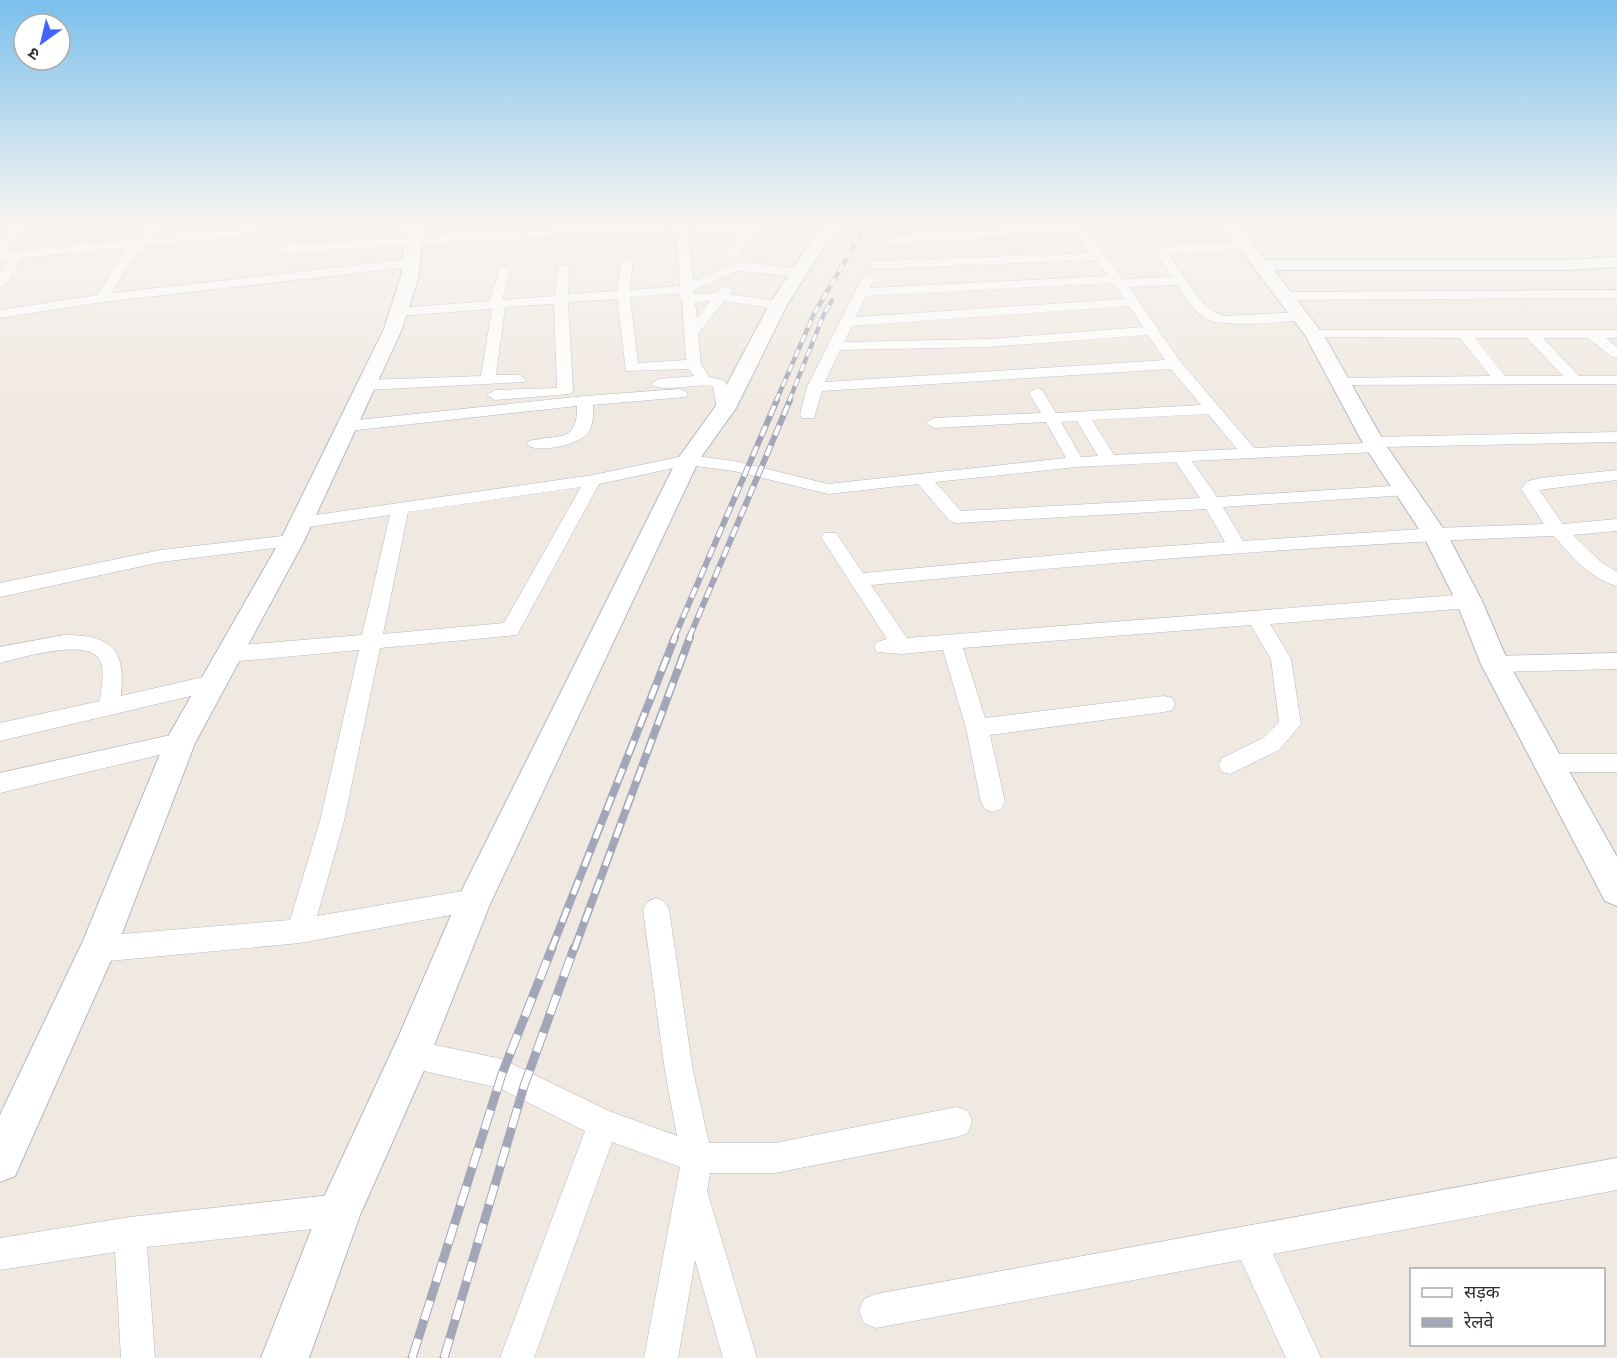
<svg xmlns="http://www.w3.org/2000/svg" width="1617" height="1358" viewBox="0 0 1617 1358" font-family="'DejaVu Sans','Noto Sans Devanagari',sans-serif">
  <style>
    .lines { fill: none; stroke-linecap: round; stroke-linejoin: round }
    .street-casing { stroke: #b4b7c1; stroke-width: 1 }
    .secondary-casing { stroke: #b4b7c1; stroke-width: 2 }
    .path { stroke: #c9c9c9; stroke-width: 2; stroke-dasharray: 3 2; stroke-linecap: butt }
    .street { fill: #fff; fill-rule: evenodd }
    .secondary { fill: #fff; fill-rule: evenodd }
    .rail-far3-casing { stroke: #a3a6b8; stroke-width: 4.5 }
    .rail-far2-casing { stroke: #a3a6b8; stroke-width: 6 }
    .rail-far1-casing { stroke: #a3a6b8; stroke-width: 8 }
    .rail-casing { stroke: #a3a6b8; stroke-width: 9 }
    .rail-far3 { stroke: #fff; stroke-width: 3; stroke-dasharray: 8; stroke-linecap: butt }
    .rail-far2 { stroke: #fff; stroke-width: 4; stroke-dasharray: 11; stroke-linecap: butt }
    .rail-far1 { stroke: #fff; stroke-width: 5; stroke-dasharray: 15; stroke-linecap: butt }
    .rail { stroke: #fff; stroke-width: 7; stroke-dasharray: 20; stroke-linecap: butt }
  </style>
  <rect width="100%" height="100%" fill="#efe9e1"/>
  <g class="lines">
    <defs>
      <g id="street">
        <path d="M16,220h12l-22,32 133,-13 12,-19h12l-11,18 89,-9 10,-5 1,-4h44l-6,4 -28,2 -18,10 -98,9 -15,15 -19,33 299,-34 6,4 -6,4 -308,35 -103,16v-8l98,-15 22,-37 11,-11 -108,11 -18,28 -5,1v-13l10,-15 -10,1v-18z"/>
        <path d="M60,220h12l-7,6 -4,-2z"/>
        <path d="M687,220l60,7 5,-6h8l2,2 -25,32 -4,1 -6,-4 14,-18 -53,-6 5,53 43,-18 10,-1 52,7 6,4 -6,4 -59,-6 -45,19v4l23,-1 4,-6 5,-1 7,4 -4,4 49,7 7,4 -7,4 -54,-8 -26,33 3,30 8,13 14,3 8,11 2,17 -8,5 -8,-5 -4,-22c-15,-3 -53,7 -62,-2l8,-5 35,-3 -5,-7 -63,2 -9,-72 -49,3 5,89 -3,3 -75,6 -8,-5 8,-5 62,-2 -3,-84 -49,3 -9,68h23l7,4 -2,3 -157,8 -8,-5 8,-5 114,-4 11,-67 -93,7 -7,-4 7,-4 90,-7 11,-33h8l2,3 -8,29 53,-4 3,-28 6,-4 6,4 -2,26 49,-3 4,-30 6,-4 6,4 -3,29 50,-4 -4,-58 -391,25 -6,-4 6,-4zM681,293l-2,5 3,3 4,59 -48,3 -8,-66zM710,301l-13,17 -2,-16z"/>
        <path d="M1068,224l15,4 40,51 49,-2 -16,-25 18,-8 76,-2 2,3 -6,4 -77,5c14,20 31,56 56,62l76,-4 7,4 -2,3c-16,4 -84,8 -98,1 -12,-6 -23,-24 -31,-35l-48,2 51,74 74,87 112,-5 2,-4 6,-2 243,-5v10l-233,5 -2,3 -6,2 -184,9 25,36 190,-12 6,1 3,4 -3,4 -6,1 -184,12 20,34 192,-13 109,-4 -23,-35 7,-8 13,-3 76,-8v10l-78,10 24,34 54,-5v12l-44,4 28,27 16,10v14c-26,-7 -46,-30 -63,-50 -229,8 -455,27 -683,49l36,53 562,-44 7,2 3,5 -3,5 -7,2 -199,16 21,35 10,65 -22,26 -49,24 -8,-2 -3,-7 3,-7 41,-20 16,-16 -8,-63 -20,-34 -288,23 22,70 179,-22 8,2 3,6 -3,6 -8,2 -174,23 15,67 -4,7 -8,3 -8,-3 -4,-7 -15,-74 -23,-78 -41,4 -25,-2 -3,-5 3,-5 10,-3 -66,-102 3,-4h12l27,40 249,-23 113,-8 -19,-33 -250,14 -6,-2 -32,-37 -90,10 -94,-23 -46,-6 -89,19 -82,151 -137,13 -36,173 -27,95 157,-27 9,4 4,8 -4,8 -183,34 -202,19 -9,-4 -4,-9 4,-9 9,-4 192,-16 30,-99 39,-171 -130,12 -7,-3 -3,-5 3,-5 7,-3 133,-11 28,-120 -89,13 -6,-2 -3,-4 3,-4 298,-43 95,-20 46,6 94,23 238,-26 -20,-36 -112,6 -8,-5 8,-5 107,-5 -12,-20 8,-5 5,2 14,23 145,-8 -30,-36 -349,22 -8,27h-12l-2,-3 7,-28 56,-111 5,-1 6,4 -4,9 238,-12 -12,-16 -221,9 -6,-4 6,-4 215,-8 -15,-19 -7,-2 -180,12 -6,-4 2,-3zM1113,283l11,16 -268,18 10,-21zM1129,306l14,21 -155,12 -144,3 8,-16zM1148,335l17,25 -340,22 15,-32 148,-3zM1208,414l29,35 -123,6 -22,-35zM1077,421l21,35 -17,1 -20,-35zM1176,462l24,36 -239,13 -26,-29 141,-15zM581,487l-77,136 -121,11 25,-122z"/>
        <path d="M1617,290v8l-331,2 -7,-4 7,-4z"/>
        <path d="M1314,330h303v8h-11l11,9v11l-5,-1 -24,-19h-45l36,38h38v8l-276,1 -5,-1 -2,-3 2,-3 154,-2 -30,-38 -151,-1 -2,-3zM1475,338h52l36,38h-58z"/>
        <path d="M680,389l5,2 3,3 -3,3 -92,8c0,10 1,19 -5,28 -8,11 -52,22 -61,11l2,-3c27,-7 49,3 48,-35l-229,25 -8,-5 8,-5 237,-25z"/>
        <path d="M292,535l6,2 3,4 -3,4 -137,17 -161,35v-14l161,-33z"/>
        <path d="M64,635c47,0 62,13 57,61l91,-21 7,2 4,6 -4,6 -7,2 -212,50v-18l100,-22c1,-13 6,-31 -1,-42 -12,-21 -79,-1 -99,4v-16z"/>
        <path d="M1617,653v16l-122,3 -7,-3 -3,-5 3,-5 7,-3z"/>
        <path d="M180,733l8,3 3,6 -3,6 -188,45v-20z"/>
        <path d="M1548,754h69v18h-69l-8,-2 -3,-7 3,-7z"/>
        <path d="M656,898l9,4 4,8 24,161 16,72h66l182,-36 11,4 4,11 -4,11 -11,4 -182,36h-65l-3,18 50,167h-34l-28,-98 -17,98h-34l36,-191 -68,-25 -78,216h-34l85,-227 -86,-43 -88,-20 -10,-4 -4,-10 4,-10 10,-4 91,19 107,52 68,25 -12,-65 -22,-161 4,-8z"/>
        <path d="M1617,1158v32l-344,64 48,104h-35l-45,-98 -365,68 -12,-5 -5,-12 5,-12 12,-5z"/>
        <path d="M340,1194l11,5 5,11 -5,11 -11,5 -193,21 8,111h-34l-6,-106 -115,18v-32l130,-21z"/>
      </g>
      <g id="secondary">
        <path d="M407,220h16l-4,56 -17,53 -98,212 -109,202 -79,206 -101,227 -15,6v-67l83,-174 82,-199 115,-201 104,-212 17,-53z"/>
        <path d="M825,220h16l-54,85 -51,103 -37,52 -209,444 -65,164 -65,147 -51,143h-48l64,-163 72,-155 65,-150 215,-430 38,-53 54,-102z"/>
        <path d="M1218,220h16l32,40h299l52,-3v10l-52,3h-291l49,64 64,113 60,87 35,67 27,63 108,193v49l-12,-5 -124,-237 -25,-63 -33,-66 -58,-88 -60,-112z"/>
      </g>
    </defs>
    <!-- street casing -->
    <use href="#street" class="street-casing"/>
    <!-- secondary casing -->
    <use href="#secondary" class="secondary-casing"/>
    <!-- path -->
    <path class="path" d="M1592,220l25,13"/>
    <!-- street -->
    <use href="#street" class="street"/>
    <!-- secondary -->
    <use href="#secondary" class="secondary"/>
    <defs>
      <g id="rail-far3">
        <path d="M776,401l38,-87 55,-94"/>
        <path d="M789,401l35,-87 8,-14"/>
      </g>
      <g id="rail-far2">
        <path d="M674,638l103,-238"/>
        <path d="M689,638l101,-238"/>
      </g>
      <g id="rail-far1">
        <path d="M551,950l124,-313"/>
        <path d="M574,950l116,-313"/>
      </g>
      <g id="rail">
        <path d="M412,1358l90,-284 50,-126"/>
        <path d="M444,1358l80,-272 50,-138"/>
      </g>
    </defs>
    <!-- rail-far3 casing -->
    <use href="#rail-far3" class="rail-far3-casing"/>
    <!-- rail-far2 casing -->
    <use href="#rail-far2" class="rail-far2-casing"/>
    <!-- rail-far1 casing -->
    <use href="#rail-far1" class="rail-far1-casing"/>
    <!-- rail casing -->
    <use href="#rail" class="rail-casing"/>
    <!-- rail-far3 -->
    <use href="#rail-far3" class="rail-far3"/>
    <!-- rail-far2 -->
    <use href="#rail-far2" class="rail-far2"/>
    <!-- rail-far1 -->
    <use href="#rail-far1" class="rail-far1"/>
    <!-- rail -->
    <use href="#rail" class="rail"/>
  </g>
  <!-- sky -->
  <linearGradient id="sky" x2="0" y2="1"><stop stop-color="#7abfeb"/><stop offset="0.54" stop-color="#f8f5f2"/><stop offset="1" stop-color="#f8f5f2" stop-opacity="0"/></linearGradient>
  <rect width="1617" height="410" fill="url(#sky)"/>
  <!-- legend -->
  <rect x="1410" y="1268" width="195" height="78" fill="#ffffff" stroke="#ababab" stroke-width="1.5"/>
  <rect x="1422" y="1288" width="30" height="9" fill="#ffffff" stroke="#ababab" stroke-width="1.5"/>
  <text x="1464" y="1298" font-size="18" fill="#2e2e2e">सड़क</text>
  <rect x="1422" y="1318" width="30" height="9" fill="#a3a6b8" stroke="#ababab" stroke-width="1.5"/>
  <text x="1464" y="1328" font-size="18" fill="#2e2e2e">रेलवे</text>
  <!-- north arrow -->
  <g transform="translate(42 42) rotate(214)"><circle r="28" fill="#ffffff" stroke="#ababab" stroke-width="1.5"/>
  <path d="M0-4.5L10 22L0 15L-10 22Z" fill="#4264fb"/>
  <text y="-9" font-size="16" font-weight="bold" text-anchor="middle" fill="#2e2e2e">उ</text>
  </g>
</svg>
